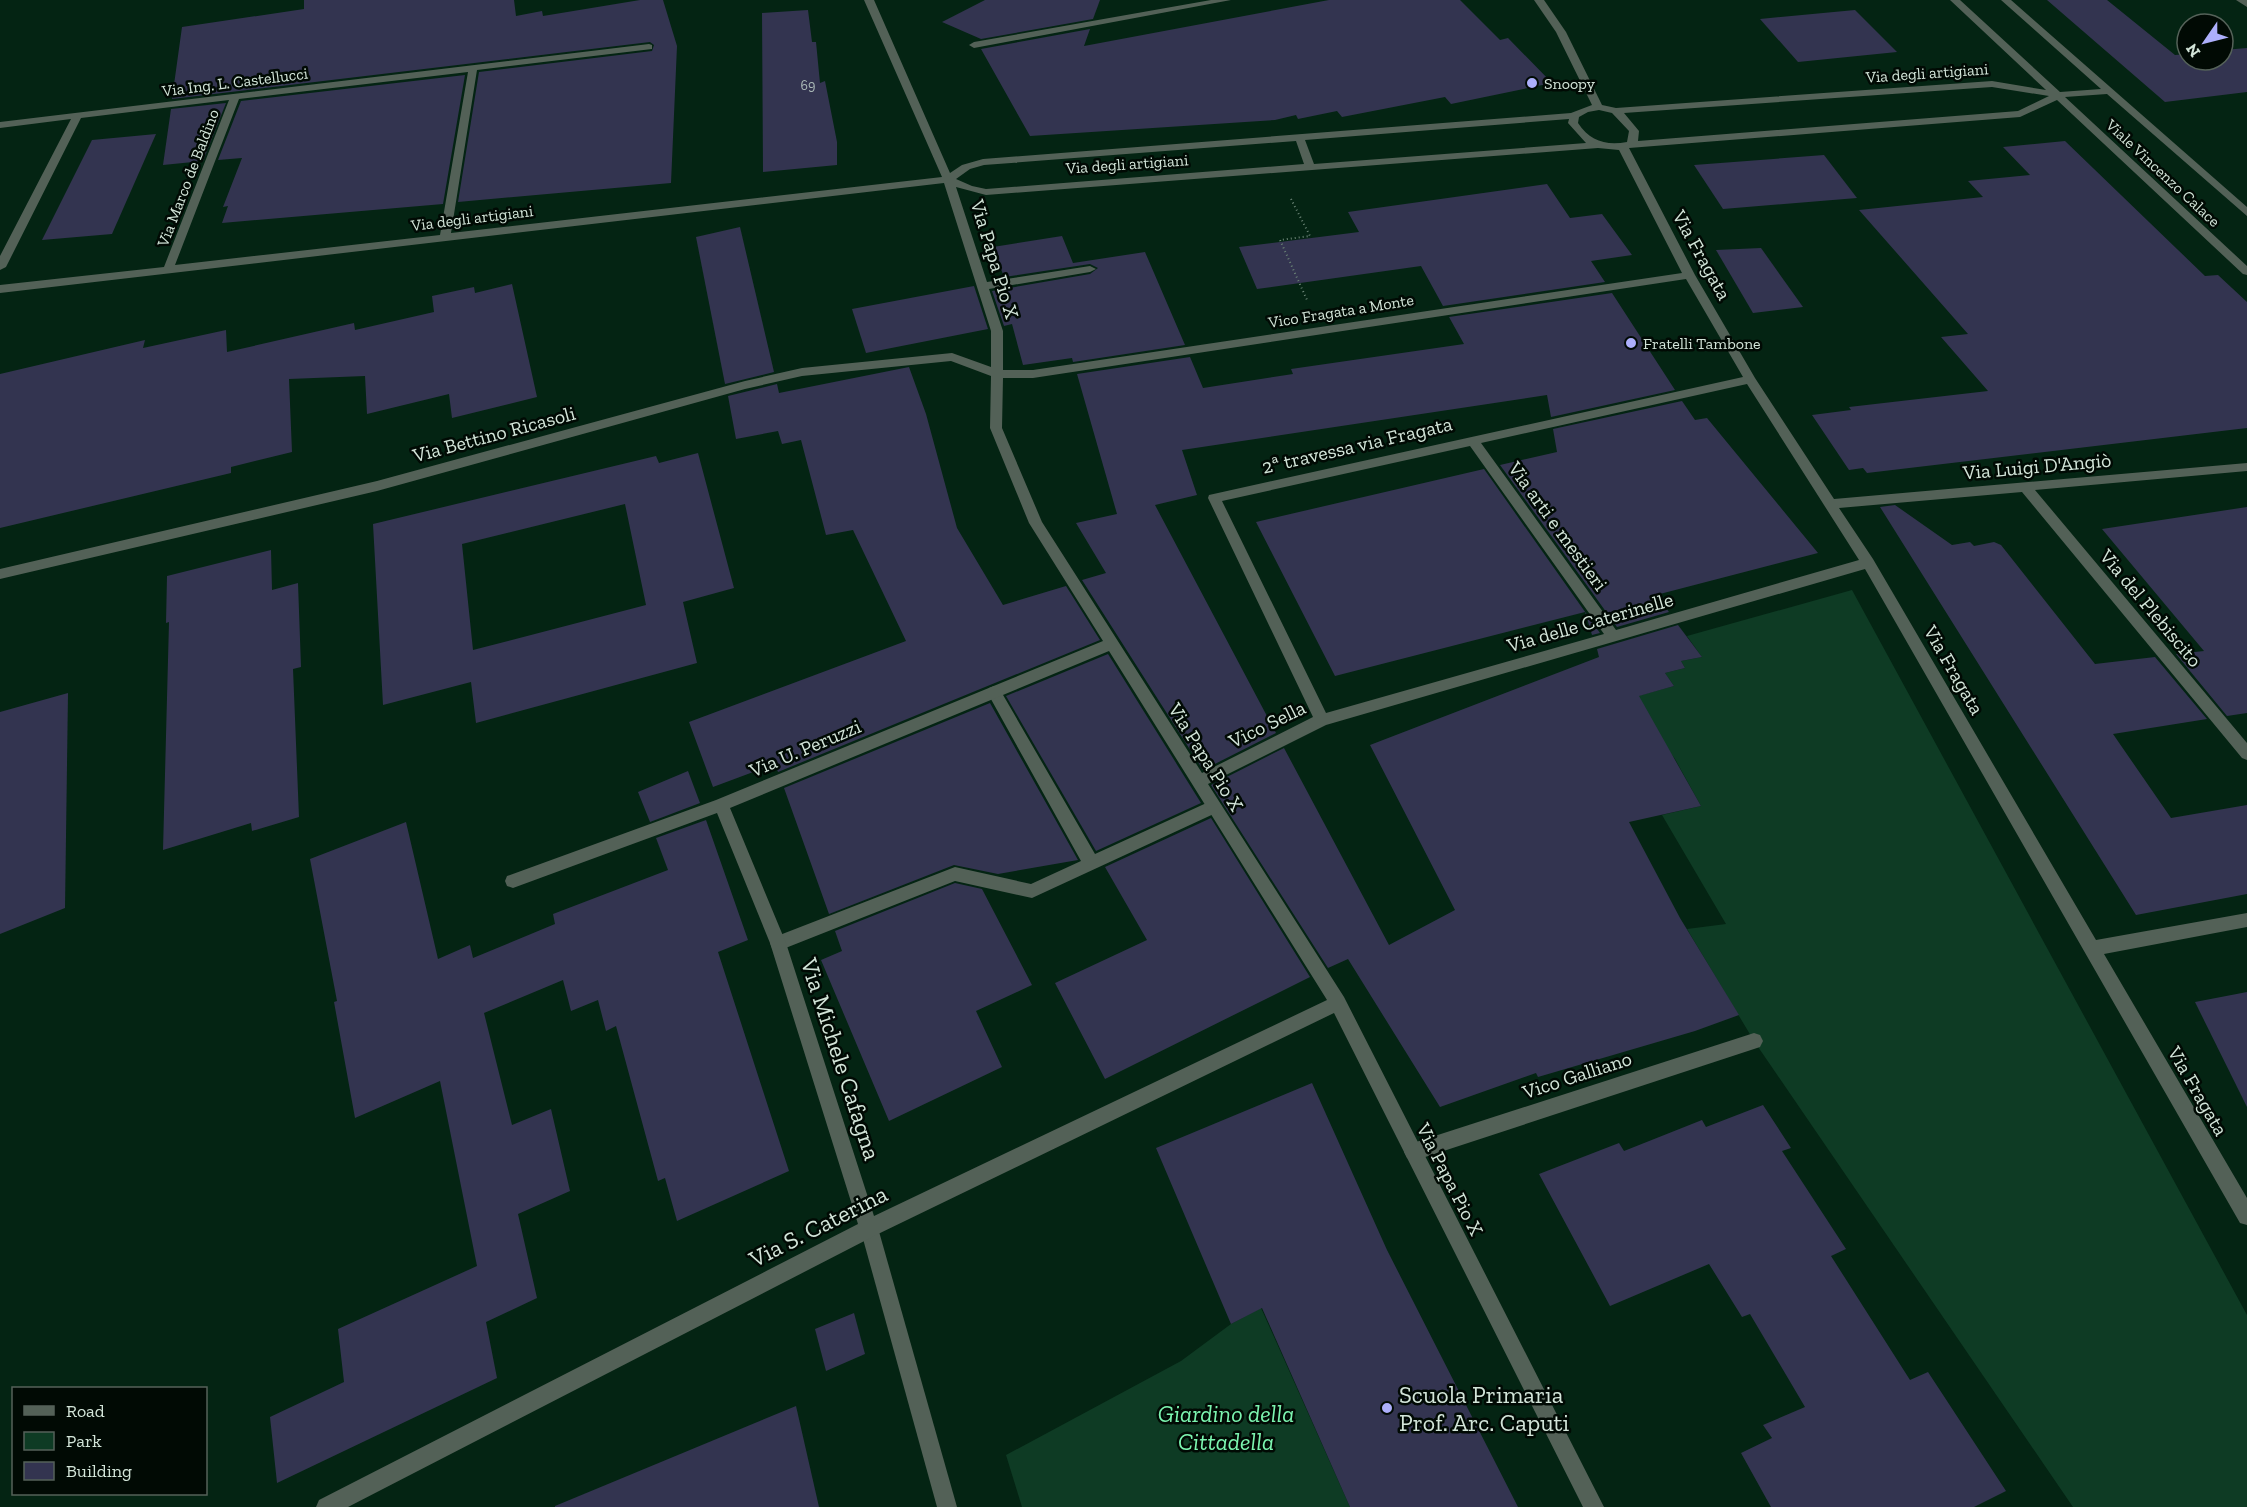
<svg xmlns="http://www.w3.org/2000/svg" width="2247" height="1507" viewBox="0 0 2247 1507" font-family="'Zilla Slab',serif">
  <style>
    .green { fill: #0e3b24 }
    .building { fill: #333450; fill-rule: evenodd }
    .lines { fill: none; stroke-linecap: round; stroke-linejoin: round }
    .path { stroke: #6c8577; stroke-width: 2; stroke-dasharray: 1 3; stroke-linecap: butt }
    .service { fill: #536157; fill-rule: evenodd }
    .pedestrian { fill: #536157; fill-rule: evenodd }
    .minor { fill: #536157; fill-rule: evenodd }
    .poi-dot { fill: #adaffb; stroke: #010a04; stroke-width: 2 }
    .labels { text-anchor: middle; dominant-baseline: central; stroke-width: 5; stroke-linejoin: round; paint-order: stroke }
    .far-number-label { font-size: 14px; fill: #abb9b7 }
    .far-street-label { font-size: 16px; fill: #d3e5d9; stroke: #010a04 }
    .far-poi-label { font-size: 16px; fill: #d3e5d9; stroke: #010a04; text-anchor: start }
    .street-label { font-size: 20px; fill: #d3e5d9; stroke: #010a04 }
    .near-street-label { font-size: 24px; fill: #d3e5d9; stroke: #010a04 }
    .near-poi-label { font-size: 24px; fill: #d3e5d9; stroke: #010a04; text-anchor: start }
    .near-park-label { font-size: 24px; font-style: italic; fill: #7cf5b0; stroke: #010a04 }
  </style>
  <rect width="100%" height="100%" fill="#042413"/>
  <!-- green -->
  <g class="green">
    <path d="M1852,590l395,725v192h-174l-319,-466 -67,-112 39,-5 -64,-109 39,-9 -26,-47 -45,-61 44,-12 -9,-13 20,-5 -4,-7 21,-4 -15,-21z"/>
    <path d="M1261,1308l89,199h-328l-16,-52 175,-94 50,-37z"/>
  </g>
  <!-- building -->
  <g class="building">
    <path d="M304,0h210l2,16 26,-5 1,5 97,-16h23l14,46 -6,137 -213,19 21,-130 173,-21 2,-6 -4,-3 -478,57 10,-72 122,-18z"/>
    <path d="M985,0h115l-7,19 -112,20 -39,-17z"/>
    <path d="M1329,0h131l40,40 8,-2 44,45 -101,21 -6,-7 -103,20 -5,-6 -39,8 -2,-4 -21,5 -245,16 -49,-87 109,-20 -6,17z"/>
    <path d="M2047,0h60l68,55 12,-1v6h36v-10l24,-2v44l-82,10z"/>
    <path d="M808,10l4,32h4l4,41 5,-2 12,61v23l-74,7 -1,-159z"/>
    <path d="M1855,10l42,42 -99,10 -38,-43z"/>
    <path d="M465,75l-22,129 -221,19 6,-17 -5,1 19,-49 -24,2 23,-59z"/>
    <path d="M226,103l-23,58 -40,4 8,-56z"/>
    <path d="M156,134l-44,100 -70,6 50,-100z"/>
    <path d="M2065,141l140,135 13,-1 29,27v126l-380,45 -4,-5 -14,2 -37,-55 39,-5 -2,-3 139,-16 -47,-54 27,-3 -109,-124 124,-13 -15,-16 62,-6 -27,-28z"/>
    <path d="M1824,155l33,43 -134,11 -29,-44z"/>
    <path d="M1547,184l23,34 32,-4 30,41 -41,6 14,21 -162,24 -22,-40 -164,23 -18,-42 120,-15 -11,-20z"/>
    <path d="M740,227l34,145 -49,12 -29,-147z"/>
    <path d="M1062,236l11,27 72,-11 40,93 -112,17 -1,-4 -49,7 -11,-41 -8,2 -12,-35 98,-17 8,-6 -8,-4 -86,13 -11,-30z"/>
    <path d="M1761,248l42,59 -50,6 -37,-63z"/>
    <path d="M512,284l25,113 -85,21 -3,-24 -82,20 -2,-38 -76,3 3,73 -61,15v6l-231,55v-154l145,-34 -2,8 83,-18 1,22 127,-29 1,7 79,-18 -2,-16 42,-9 1,6z"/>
    <path d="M974,286l14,43 -122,24 -14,-44z"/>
    <path d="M1612,293l63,97 -124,27 -4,-22 -365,55 15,45 -42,10 121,228 -73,37 -121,-190 24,-7 -30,-50 41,-9 -40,-140 113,-17 13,31 90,-14 -2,-5 173,-25 -15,-27z"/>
    <path d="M909,367l17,47 31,114 46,77 63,-19 34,54 -322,132 -3,-8 -62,23 -24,-65 217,-81 -53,-111 -27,5 -25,-95 -19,4 -4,-13 -42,8 -8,-43 49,-12 2,9z"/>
    <path d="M1682,401l13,19 12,-2 111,135 -162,42 13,17 -52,15 -117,-162 57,-13 -4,-23z"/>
    <path d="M698,453l36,135 -51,14 14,61 -221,60 -5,-41 -88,23 -10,-181 283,-68 3,7zM625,504l21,101 -173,45 -11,-106z"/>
    <path d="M1484,469l116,164 -8,2 -7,-23 -250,64 -79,-154z"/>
    <path d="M1895,505l57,40 18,-3 4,4 20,-4 7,3 94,119 60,-7 52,62 -94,15 58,84 76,-13v89l-111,21 -256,-408z"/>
    <path d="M2247,507v206l-20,3 -51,-62 28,-3 -102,-122z"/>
    <path d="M271,550l1,40 26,-7 3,84 -8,2 6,148 -47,14 -1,-8 -88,27 6,-228 -3,1 1,-47z"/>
    <path d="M1678,625l24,32 -21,4 4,7 -20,5 9,13 -35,10 62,110 -72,16 51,96 59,97 -44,16 -157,46 -2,-4 -96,34 -92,-148 -20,9 -117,-183 73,-37 105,197 66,-35 -85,-165 229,-88 -2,-8z"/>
    <path d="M1108,654l93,149 -105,48 -90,-155z"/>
    <path d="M68,693l-3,215 -65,26v-222z"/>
    <path d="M990,703l88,157 -80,14 -44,-9 -125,49 -45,-126z"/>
    <path d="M688,771l12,32 -50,19 -12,-30z"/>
    <path d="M1211,818l99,159 -205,102 -50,-96 92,-43 -42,-73z"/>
    <path d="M706,820l42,120 -30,12 71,219 -112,50 -12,-43 -7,3 -42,-155 -10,5 -8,-31 -27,11 -8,-31 -79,33 28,112 39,-16 19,82 -52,23 19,84 -51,24 11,56 -220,105 -7,-66 74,-35 -6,-53 139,-63 -37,-185 -85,37 -21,-116 3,-1 -27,-142 96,-37 32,137 32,-14 3,13 82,-34 -2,-10 115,-44 -12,-32z"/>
    <path d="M955,883l27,6 50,96 -56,26 26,56 -113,54 -68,-161 21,-9 -7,-20z"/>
    <path d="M2247,992v115l-52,-105z"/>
    <path d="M1312,1083l75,167 131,257h-168l-88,-199 -31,16 -75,-176z"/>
    <path d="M1763,1105l28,43 -9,3 64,98 -15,7 79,124 18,-8 78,119 -32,16h-203l-30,-54 31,-15 -9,-13 42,-18 -55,-93 -8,3 -33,-53 -99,42 -71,-132 80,-31 5,8 78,-31 4,7z"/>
    <path d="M854,1313l11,41 -39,17 -11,-42z"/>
    <path d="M796,1406l23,101h-264v-1z"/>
  </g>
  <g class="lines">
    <!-- path -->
    <path class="path" d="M1291,199l19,37 -30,4 27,60"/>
    <!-- service -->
    <g class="service">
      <path d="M2236,0h11v7z"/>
      <path d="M994,686l5,2 96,166 118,-54 5,2 3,5 -3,5 -186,86 -77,-17 -177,70 -6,-3 -2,-5 2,-5 183,-71 76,17 50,-23 -94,-169 2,-4z"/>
      <path d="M1754,1033l6,2 3,6 -3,6 -6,2 -341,112 -6,-3 -3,-6 3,-6 6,-3z"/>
    </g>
    <!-- pedestrian -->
    <path class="pedestrian" d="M869,1219l7,2 2,7 79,279h-20l-77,-279 2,-7z"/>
    <!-- minor -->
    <g class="minor">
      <path d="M864,0h10l76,173 12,-8 21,-6 588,-46 21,-8 -36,-73 -22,-32h10l22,32 36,73 14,3 376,-27 54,9 -96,-90h10l100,92 41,-3 -100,-89h10l236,207v9l-140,-122 -42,3 182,169v9l-4,-1 -186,-174 -37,17 -391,31 66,127 60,103 79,121 413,-36v8l-212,19 212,253v17l-5,-2 -220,-266 -183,16 34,51 223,381 151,-27v14l-143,27 143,244v27l-7,-2 -375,-654 -539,156 -118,59 136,213 260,510h-21l-249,-494 -458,222 -528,272h-32l3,-7 539,-276 -88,-281 -53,-130 -204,75 -6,-2 -2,-5 2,-5 209,-76 387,-159 -74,-118 -39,-95 1,-52 -40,-15 -149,15 -57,13 -368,102 -377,88v-10l377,-88 368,-100 57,-13 150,-15 39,14v-36l-47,-148 -944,110v-8l164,-18 65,-167 -148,18 -75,149 -6,3v-14l71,-137 -71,9v-6l649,-78 3,1v4l-175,21 -26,163 491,-56zM468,72l-28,163 -265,30 64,-166zM1992,87l57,9 -31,15 -380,30 1,-10 -15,-18zM1599,110l13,3 17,18 -2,11c-21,4 -37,-1 -49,-19l1,-6 9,-5zM1569,119l-1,4 18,20 -272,21 -9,-24zM1296,141l8,23 -318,25 -14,-3 -16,-7 14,-10 14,-4zM1598,148l21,2 63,123 -649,97h-30v-39l-14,-42 101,-17 6,-3 -6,-3 -103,16 -31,-95 30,8zM1686,279l57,98 -534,118 -1,3 105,219 -111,56 -160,-251 -40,-94 1,-50h30zM1747,384l112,176 -243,70 -135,-187zM1470,446l134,188 -278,79 -104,-212zM1109,651l218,349 -453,216 -88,-273 -56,-135z"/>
      <path d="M1211,0h20l-257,48 -5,-3 5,-3z"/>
    </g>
  </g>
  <!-- markers -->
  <g class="poi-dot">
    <circle cx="1532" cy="83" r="6"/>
    <circle cx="1631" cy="343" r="6"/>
    <circle cx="1387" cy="1408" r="6"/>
  </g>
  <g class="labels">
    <!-- far-number labels -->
    <g class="far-number-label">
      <text x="808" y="85">69</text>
    </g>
    <!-- far-street labels -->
    <g class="far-street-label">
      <text transform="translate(1927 73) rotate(-4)">Via degli artigiani</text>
      <text transform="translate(235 82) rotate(-7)">Via Ing. L. Castellucci</text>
      <text transform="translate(1127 164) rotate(-4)">Via degli artigiani</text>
      <text transform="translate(2163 173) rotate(43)">Viale Vincenzo Calace</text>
      <text transform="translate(188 178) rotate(-69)">Via Marco de Baldino</text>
      <text transform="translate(472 218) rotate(-7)">Via degli artigiani</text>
      <text transform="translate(1341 311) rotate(-9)">Vico Fragata a Monte</text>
    </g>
    <!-- far-poi labels -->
    <g class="far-poi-label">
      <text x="1544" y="83">Snoopy</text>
      <text x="1643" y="343">Fratelli Tambone</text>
    </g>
    <!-- street labels -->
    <g class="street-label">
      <text transform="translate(1702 255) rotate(61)">Via Fragata</text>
      <text transform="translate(995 259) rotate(73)">Via Papa Pio X</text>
      <text transform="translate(494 434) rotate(-15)">Via Bettino Ricasoli</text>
      <text transform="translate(1357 445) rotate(-13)">2ª travessa via Fragata</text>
      <text transform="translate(2037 466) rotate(-5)">Via Luigi D'Angiò</text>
      <text transform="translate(1558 526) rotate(54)">Via arti e mestieri</text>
      <text transform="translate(2151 608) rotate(50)">Via del Plebiscito</text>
      <text transform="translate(1590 622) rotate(-16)">Via delle Caterinelle</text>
      <text transform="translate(1954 670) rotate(60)">Via Fragata</text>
      <text transform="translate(1267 724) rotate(-26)">Vico Sella</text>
      <text transform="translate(805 748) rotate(-23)">Via U. Peruzzi</text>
      <text transform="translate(1206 757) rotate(58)">Via Papa Pio X</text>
      <text transform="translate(1577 1075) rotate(-18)">Vico Galliano</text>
      <text transform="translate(2198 1091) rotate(60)">Via Fragata</text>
      <text transform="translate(1450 1179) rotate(63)">Via Papa Pio X</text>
    </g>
    <!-- near-street labels -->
    <g class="near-street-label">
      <text transform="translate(841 1059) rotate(72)">Via Michele Cafagna</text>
      <text transform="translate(818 1226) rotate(-27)">Via S. Caterina</text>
    </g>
    <!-- near-poi labels -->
    <g class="near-poi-label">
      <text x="1399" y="1394">Scuola Primaria<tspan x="1399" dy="28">Prof. Arc. Caputi</tspan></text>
    </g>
    <!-- near-park labels -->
    <g class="near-park-label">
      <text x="1226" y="1413">Giardino della<tspan x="1226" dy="28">Cittadella</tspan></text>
    </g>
  </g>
  <!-- legend -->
  <rect x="12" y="1387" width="195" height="108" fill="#010a04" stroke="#556259" stroke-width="1.5"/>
  <rect x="24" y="1406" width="30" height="9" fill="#536157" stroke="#556259" stroke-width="1.5"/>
  <text x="66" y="1417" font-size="18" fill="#d3e5d9">Road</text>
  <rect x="24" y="1432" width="30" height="18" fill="#0e3b24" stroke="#556259" stroke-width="1.5"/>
  <text x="66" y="1447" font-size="18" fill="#d3e5d9">Park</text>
  <rect x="24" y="1462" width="30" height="18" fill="#333450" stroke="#556259" stroke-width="1.5"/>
  <text x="66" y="1477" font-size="18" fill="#d3e5d9">Building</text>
  <!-- north arrow -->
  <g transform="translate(2205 42) rotate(235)"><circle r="28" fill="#010a04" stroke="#556259" stroke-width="1.5"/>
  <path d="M0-4.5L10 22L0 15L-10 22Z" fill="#adaffb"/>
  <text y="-9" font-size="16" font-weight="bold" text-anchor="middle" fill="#d3e5d9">N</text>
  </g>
</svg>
